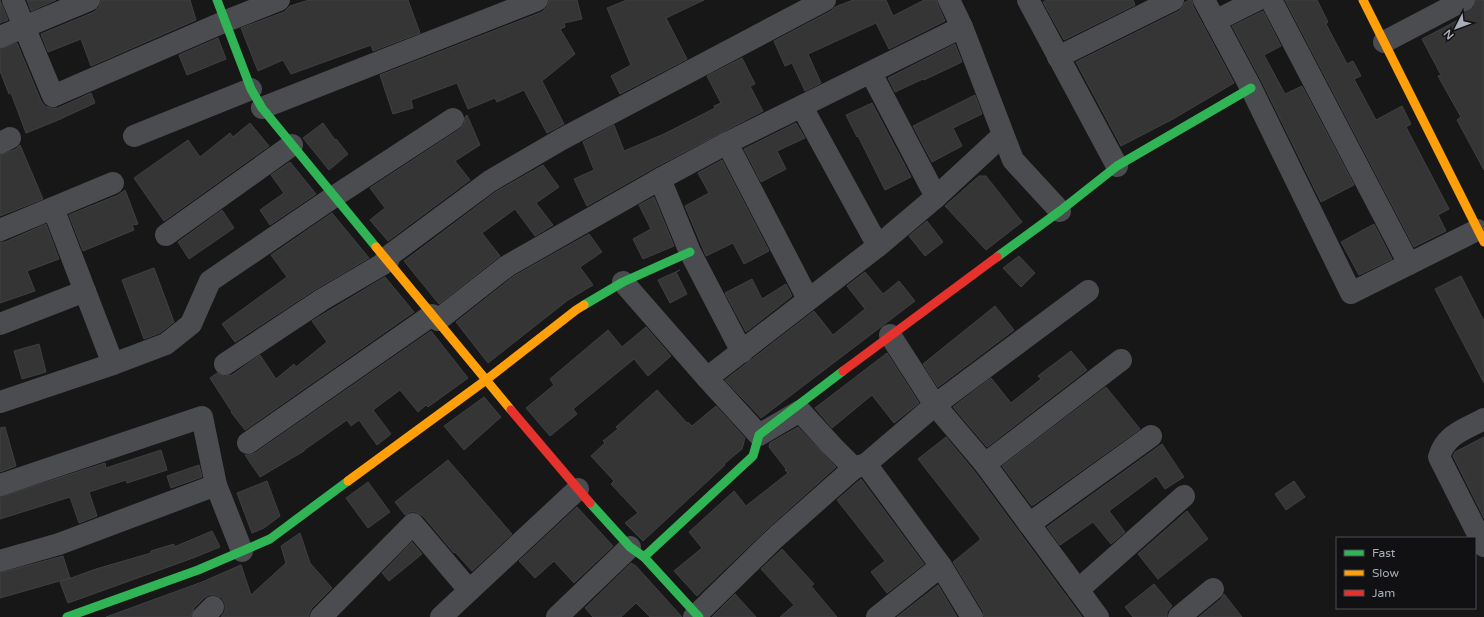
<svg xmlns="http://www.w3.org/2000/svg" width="1484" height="617" viewBox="0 0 1484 617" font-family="'Varela Round',sans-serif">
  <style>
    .building { fill: #353536; stroke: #3f4043 }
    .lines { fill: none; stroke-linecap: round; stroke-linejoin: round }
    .street { stroke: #4b4c50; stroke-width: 22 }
    .fast { stroke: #30b455; stroke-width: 9 }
    .slow { stroke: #ff9f0a; stroke-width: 9 }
    .jam { stroke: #e5322d; stroke-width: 9 }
  </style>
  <rect width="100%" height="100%" fill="#171717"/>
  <!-- building -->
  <g class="building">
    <path d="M0,0l8,20 -8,3z"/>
    <path d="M27,0h29l-25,11z"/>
    <path d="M101,0h89l6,20 -105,46 -10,-27 -33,13 -7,-18 53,-22 5,-5z"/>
    <path d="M309,0h99l12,33 -47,18 -2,-6 -80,29 -8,-14 -25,11 -17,-43 43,-16 6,-6z"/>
    <path d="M549,0h28l5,19 -18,4 1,4 -5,2 15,25 -33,27 22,43 -17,9 -23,-43 -27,12 -2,-4 -27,11 -11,-26 -46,17 2,8 -20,6 -13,-39 162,-63 5,-5z"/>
    <path d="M627,0h77l-38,18 21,41 -67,35 -9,-18 20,-11 -24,-57z"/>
    <path d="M853,0h33l7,16 31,-16h13l1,5 7,16 -56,28 -13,-26 -68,31 13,29 -16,8 -13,-28 -7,3 -11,-25 57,-30 4,-4z"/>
    <path d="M1047,0h86l2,5 -71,35 -21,-38z"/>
    <path d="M1190,0h2l1,6 41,77 -61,36 -52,27 -45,-84 103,-51 4,-4 2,-5z"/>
    <path d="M1285,0h32l11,22 -2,2 21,40 6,-3 8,15 -7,3 22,41 26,-14 9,18 -5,3 43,82 -11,6 8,16 -32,16z"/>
    <path d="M1476,0h8v170l-27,-50 4,-3 -23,-41 3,-1 -19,-36 40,-21 -1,-2 13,-9z"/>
    <path d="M1263,11l18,35 -17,9 21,39 17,-8 52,99 -33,17 -59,-120 -30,-56z"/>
    <path d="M218,38l8,21 -39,16 -8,-20z"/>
    <path d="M17,43l24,58 4,5 6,2h7l33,-15 4,10 -39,18 -30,12 -15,-40 -2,1 -9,-23v-22z"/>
    <path d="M955,44l7,18 -38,18 -1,-1 -28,13 -7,-14z"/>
    <path d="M742,58l13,26 -5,2 13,25 -109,57 -67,38 -13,-27 20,-9 -11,-28 31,-17 10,26 40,-17 51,-26 -1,-2 7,-3 -14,-27z"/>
    <path d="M975,95l7,19 -29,14 9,18 -30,16 -19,-36z"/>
    <path d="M872,103l39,74 -26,13 -27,-54 -1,1 -11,-22z"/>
    <path d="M467,115l13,30 -25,16 15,19 -82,61 -18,-21 15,-12 -15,-20 90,-59 4,-5 1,-7z"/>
    <path d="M250,123l19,23 -105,75 -30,-43 54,-38 12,17 30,-24 3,4z"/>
    <path d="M323,123l12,17 1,-1 12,15 -19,16 -26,-32z"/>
    <path d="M796,123l9,15 -28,13 9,18 -25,13 -17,-33z"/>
    <path d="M20,145l23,54 -43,17v-61l16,-6z"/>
    <path d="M722,160l47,91 -25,13 -11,-21 -27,13 -21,-50 24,-13 -11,-20z"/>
    <path d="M290,162l26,32 -46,31 -10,-15 24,-17 -13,-18z"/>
    <path d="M543,165l16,22 -23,16 17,22 -18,11 -20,-27 -33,24 18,23 -61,48 -35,-43 93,-70z"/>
    <path d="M979,176h7l36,46 -36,28 -41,-44z"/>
    <path d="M125,190l13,34 -6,1 2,5 -51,21 -14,-36 49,-20z"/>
    <path d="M654,197l20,49 -31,13 -10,-20 18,-10 -12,-24z"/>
    <path d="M222,210l12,18 -45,31 -11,-17z"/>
    <path d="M332,213l37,45 -53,31 -81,53 -13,-18 65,-47 -16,-22z"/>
    <path d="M927,221l16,21 -18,14 -16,-20z"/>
    <path d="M46,224l13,35 -32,12 8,20 -35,12v-61h5z"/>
    <path d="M1374,224l18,35 -33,16 -18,-33z"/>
    <path d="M589,234l13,18 -22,15 13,18 -25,15 -80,63 -32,-41 58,-46z"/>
    <path d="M1019,256l16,17 -14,14 -18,-19z"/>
    <path d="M154,268l20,54 -14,11 -16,6 -22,-59z"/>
    <path d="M680,270l-4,2 11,22 -17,9 -12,-23z"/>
    <path d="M865,272l18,22 16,-13 16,20 -154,117 -36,-38 89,-69 19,24 32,-26 -18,-23z"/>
    <path d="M1461,276l23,45v62l-49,-94z"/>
    <path d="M385,277l29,35 -169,118 -14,-18h1l-22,-34 7,-5 8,3 7,-1 28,-20 16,24 18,-15 2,3 31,-25 -15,-21z"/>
    <path d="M752,279l10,20 24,-15 6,12 -46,36 -21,-39z"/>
    <path d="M995,306l19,24 -76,57 -15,-23z"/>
    <path d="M646,327l25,29 -23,20 -14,-17 -61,50 4,5 -27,22 -24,-28 28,-23 -4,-6 58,-49 14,17z"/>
    <path d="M431,331l37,47 -40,29 -2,-2 -8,7 -18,-22 -27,20 18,24 -14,11 -18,-25 -8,6 -4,-6 -43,30v1l-44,26 -15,-22h4l6,-2z"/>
    <path d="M39,344l7,28 -24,7 -8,-28z"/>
    <path d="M1071,351l16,19 -100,77 -34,-40 38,-29 20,25 30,-24 -3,-3z"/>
    <path d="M887,353l32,50 -25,20 -22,-28 -40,33 -17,-20z"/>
    <path d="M1106,387l34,42 -108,77 -30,-40z"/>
    <path d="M657,390l30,33 1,-1 4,4 24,-20 29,32 -3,11 -18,15 1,1 -82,76 -18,-18 13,-10 -27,-29 3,-3 -23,-25 14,-13 -2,-2 15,-12 -2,-2z"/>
    <path d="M484,397l17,20 -37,33 -20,-24z"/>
    <path d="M5,427l11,39 -16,6v-44z"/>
    <path d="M798,427l38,40 -69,62 -70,67 -23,-25 28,-23 -13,-16 45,-41 12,15 42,-33 -3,-3 1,-1 -17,-22 1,-4z"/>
    <path d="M946,437l29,35 107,145h-98l-1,-6 -30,-49 27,-22v-2l-62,-79z"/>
    <path d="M1484,437v81l-31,-62 2,-4z"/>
    <path d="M1162,444l22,33 -19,12 -9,-13 -47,35 16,21 -14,12 -18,-22 -33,23 -13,-18z"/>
    <path d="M161,450l6,20 -40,13 -1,-3 -37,12 8,24 -18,7 -9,-26 -70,22v-22l105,-34 1,5z"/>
    <path d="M448,460l64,74 -40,37 -17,-19 -1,1 -31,-37 -7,-4h-6l-5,3 -10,-13z"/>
    <path d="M199,465l3,12 -31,11 -4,-12z"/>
    <path d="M861,479l63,85 -37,29 -16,-21 14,-11 -48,-61z"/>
    <path d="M267,481l13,35 -16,12 -12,5 -15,-40z"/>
    <path d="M1294,481l11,16 -19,13 -11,-16z"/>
    <path d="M368,482l22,30 -22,16 -22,-30z"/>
    <path d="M577,507l36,39 -39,37 -20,-22 -19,17 -16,-17z"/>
    <path d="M1187,511l21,28 -50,40 -20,-25z"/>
    <path d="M212,531l8,16 -27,11 -125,45 -8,-21 36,-13 55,-16v-2l23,-7v3z"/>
    <path d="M300,533l10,30 22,25 -20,20 -3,5v4h-88l4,-6v-7l-3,-6 -6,-3h-7l-5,3 -10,10 -3,9h-85l96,-35 39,-17 10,30 35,-32 -5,-17z"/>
    <path d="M412,542l10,12 -33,27 -7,-8z"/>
    <path d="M782,549l32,35 -3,2 26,31h-57l14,-12 -33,-36z"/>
    <path d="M63,556l7,22 -70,20v-25z"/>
    <path d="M631,563l5,3 46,51h-32l-14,-14 -15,14h-28l-8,-9z"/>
    <path d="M1154,584l18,22 -5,6v5h-34l-8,-10z"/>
    <path d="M938,585l19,32h-60z"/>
    <path d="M735,594l21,23h-44z"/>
    <path d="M1224,594l18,23h-43l22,-18z"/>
  </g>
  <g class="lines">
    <!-- street -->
    <g class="street">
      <path d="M13,0l40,96 173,-75 53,-21"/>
      <path d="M949,0l13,27 51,133 47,51"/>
      <path d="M1028,0l89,166"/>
      <path d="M1204,0l47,88 100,205 126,-63"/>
      <path d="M1271,0l138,264"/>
      <path d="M1215,21l42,-21"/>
      <path d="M0,37l89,-37"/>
      <path d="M1384,42l80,-42"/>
      <path d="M1058,57l115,-57"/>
      <path d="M871,73l65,124"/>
      <path d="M802,107l76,139"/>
      <path d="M262,108l275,-108"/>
      <path d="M134,136l117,-47"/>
      <path d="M0,143l10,-5"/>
      <path d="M727,143l81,156"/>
      <path d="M660,179l30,73 52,100"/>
      <path d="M53,208l60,156"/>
      <path d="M0,230l113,-47"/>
      <path d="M166,235l126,-90"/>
      <path d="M386,258l104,-77 72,-42 263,-139"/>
      <path d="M623,282l84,96 52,57 41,-24 32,35 22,22"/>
      <path d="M438,320l69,-54 153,-87 67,-36 235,-116"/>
      <path d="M0,324l85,-33"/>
      <path d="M890,335l45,70 50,59 113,153"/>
      <path d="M225,364l98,-65 65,-38"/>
      <path d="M707,378l171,-132 58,-49 67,-62"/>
      <path d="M0,402l113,-38 53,-20 25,-20 19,-43 125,-85 118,-77"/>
      <path d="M1484,419c-20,11 -38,15 -45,38l45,89"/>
      <path d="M248,443l184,-128"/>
      <path d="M866,464l75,102 31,51"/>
      <path d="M985,464l136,-104"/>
      <path d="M0,485l202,-68 14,68"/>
      <path d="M1029,524l122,-88"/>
      <path d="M0,561l59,-17 157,-59 26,66"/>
      <path d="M1078,590l106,-94"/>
      <path d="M203,617l10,-10"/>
      <path d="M321,617l92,-93 56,66"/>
      <path d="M441,617l137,-128"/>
      <path d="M557,617l73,-70"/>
      <path d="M694,617l81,-79 79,-70 12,-4 69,-59 153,-114"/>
      <path d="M877,617l64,-51"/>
      <path d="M1179,617l34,-28"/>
    </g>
    <!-- fast -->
    <g class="fast">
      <path d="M217,0l34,89 11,19 114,139"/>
      <path d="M997,257l63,-46 57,-45 134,-78"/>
      <path d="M584,305l39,-23 67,-30"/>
      <path d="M590,503l40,44 14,10 55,60"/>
      <path d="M644,557l109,-101 6,-21 84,-64"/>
      <path d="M67,617l131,-47 72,-31 78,-58"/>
    </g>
    <!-- slow -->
    <g class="slow">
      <path d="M1363,0l121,242"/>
      <path d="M376,247l135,163"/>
      <path d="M348,481l138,-101 90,-70 8,-5"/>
    </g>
    <!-- jam -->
    <g class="jam">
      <path d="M843,371l154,-114"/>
      <path d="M511,410l79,93"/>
    </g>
  </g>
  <!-- legend -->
  <rect x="1336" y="537" width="140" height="72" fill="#111113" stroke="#4d4f55"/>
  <rect x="1344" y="550" width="20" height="6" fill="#30b455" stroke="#4d4f55"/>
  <text x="1372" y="557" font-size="12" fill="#a8adb8">Fast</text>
  <rect x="1344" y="570" width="20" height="6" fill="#ff9f0a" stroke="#4d4f55"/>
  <text x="1372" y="577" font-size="12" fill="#a8adb8">Slow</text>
  <rect x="1344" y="590" width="20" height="6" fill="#e5322d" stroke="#4d4f55"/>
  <text x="1372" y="597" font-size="12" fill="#a8adb8">Jam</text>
  <!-- north arrow -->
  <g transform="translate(1456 28) rotate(228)" stroke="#111113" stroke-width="3" paint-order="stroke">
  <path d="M0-3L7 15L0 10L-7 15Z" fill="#a8adb8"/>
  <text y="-6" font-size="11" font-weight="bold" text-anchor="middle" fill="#a8adb8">N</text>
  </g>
</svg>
